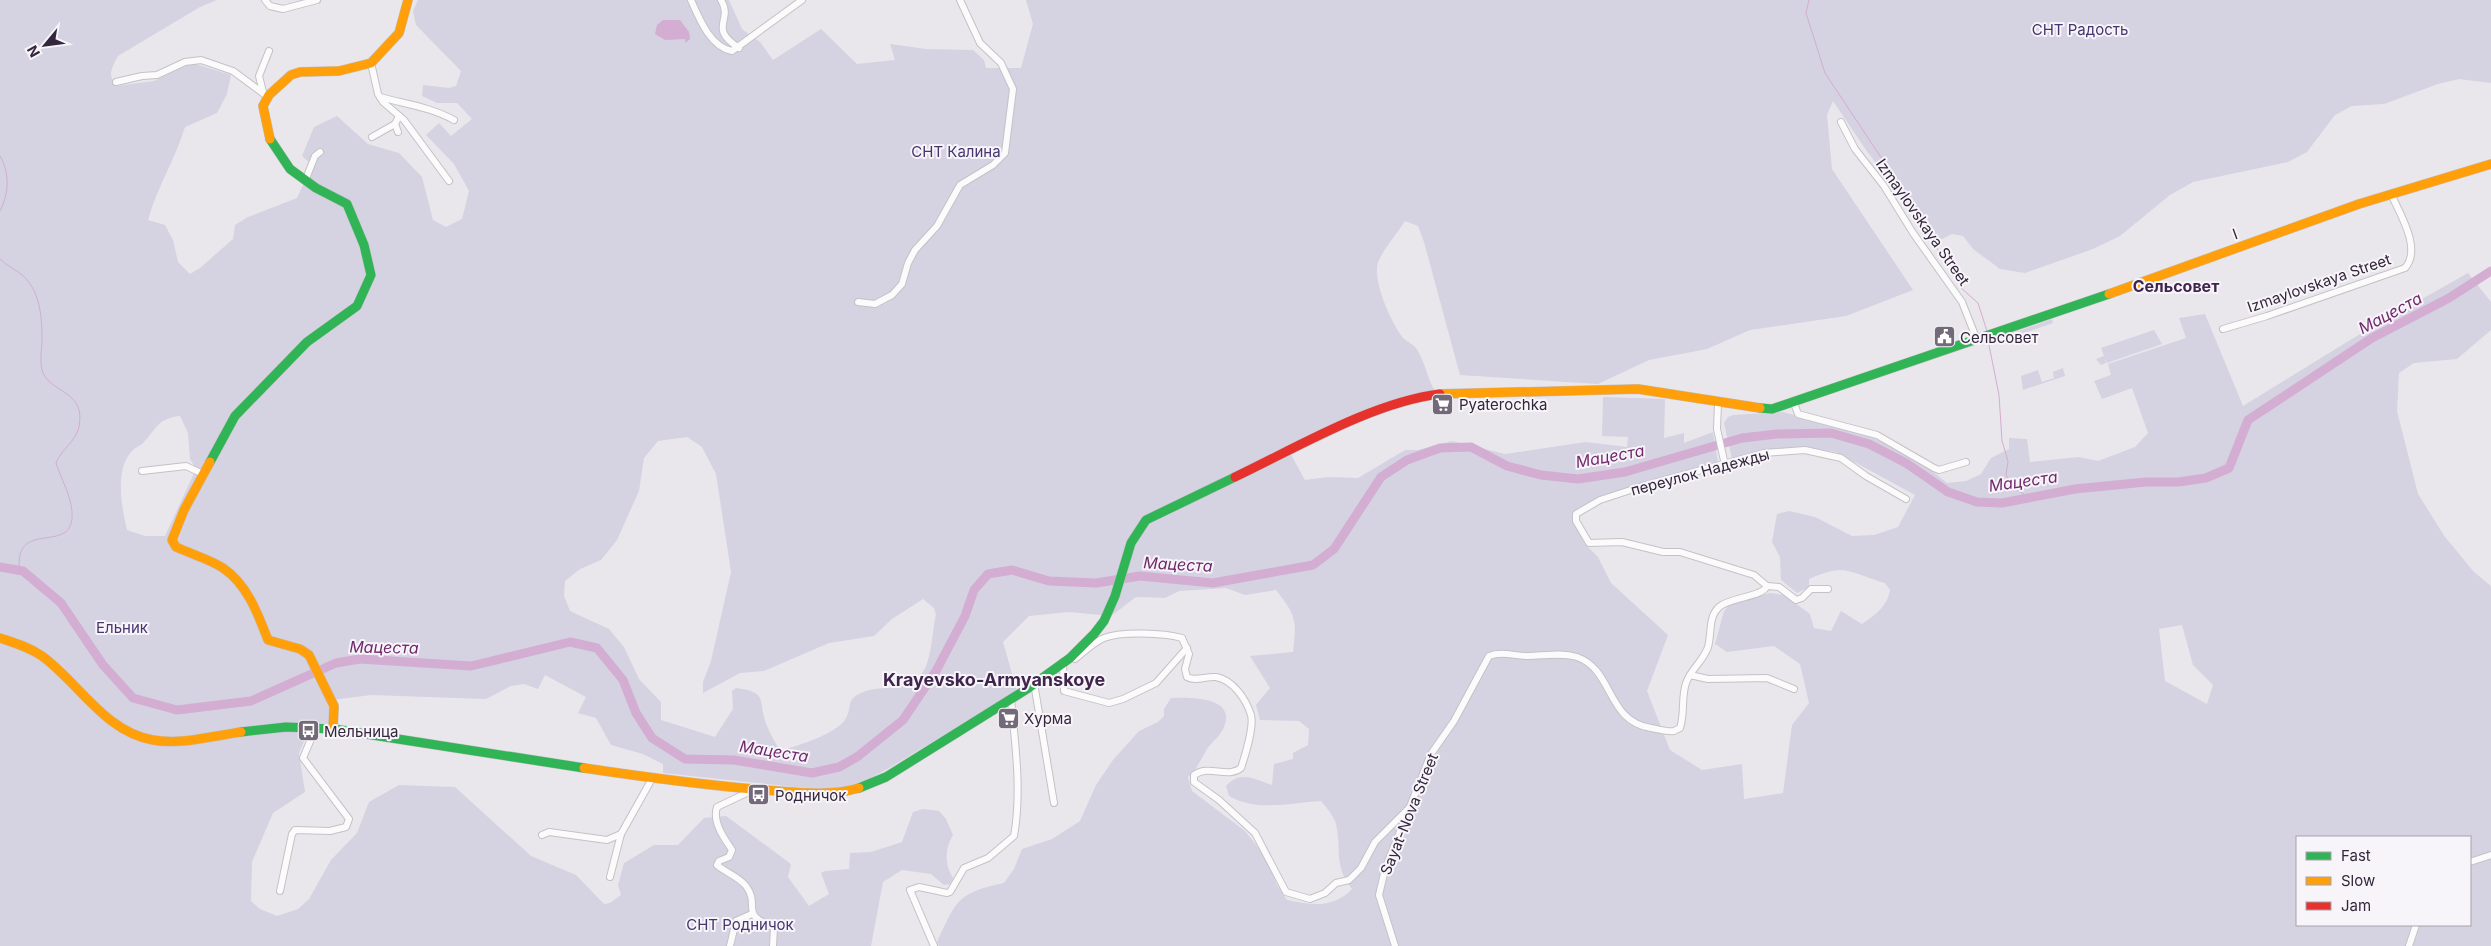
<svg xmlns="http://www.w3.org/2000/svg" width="2491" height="946" viewBox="0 0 2491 946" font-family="Inter,sans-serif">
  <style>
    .green { fill: #d5d2e2; fill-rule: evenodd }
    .water { fill: #d3add2 }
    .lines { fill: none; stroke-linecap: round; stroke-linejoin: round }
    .stream { stroke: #d3add2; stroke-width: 1 }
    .river { stroke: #d3add2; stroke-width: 9 }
    .street-casing { stroke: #c5c2c7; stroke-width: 8 }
    .fast-casing { stroke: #c4c1c6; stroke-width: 10 }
    .slow-casing { stroke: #c4c1c6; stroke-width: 10 }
    .jam-casing { stroke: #c4c1c6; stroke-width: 10 }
    .street { stroke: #fcfbfc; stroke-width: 6 }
    .fast { stroke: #30b455; stroke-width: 9 }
    .slow { stroke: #ff9f0a; stroke-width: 9 }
    .jam { stroke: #e5322d; stroke-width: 9 }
    .labels { text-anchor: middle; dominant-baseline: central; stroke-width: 4; stroke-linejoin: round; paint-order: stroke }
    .park-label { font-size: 15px; fill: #46356e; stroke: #f7f5f9 }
    .street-label { font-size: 15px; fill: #34263c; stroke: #f7f5f9 }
    .poi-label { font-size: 15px; fill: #34263c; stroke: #f7f5f9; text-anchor: start }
    .neighbourhood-label { font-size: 16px; font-weight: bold; fill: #3f254c; stroke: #f7f5f9 }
    .water-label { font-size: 16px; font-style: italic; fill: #71276c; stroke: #f7f5f9 }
    .quarter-label { font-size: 18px; font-weight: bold; fill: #3f254c; stroke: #f7f5f9 }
  </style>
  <rect width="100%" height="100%" fill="#e9e7eb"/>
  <!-- green -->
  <g class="green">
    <path d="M0,0h217l-17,7 -82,49c-6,11 -11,19 -2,30l38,-5 38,-18 39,12 -4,19 -10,19 -32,14c-10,33 -28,60 -37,93l17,5 8,15 5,22 12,12 10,-6 33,-29 2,-14 13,-8 49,-19 15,-33 -10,-9 12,-29 23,-11 31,28 31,9 23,24 11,43 13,7 16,-8 7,-28 -15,-27 -28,-29 13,-12 12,13 21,-17 -15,-16h-20l-15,-7 1,-11 26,3 7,-2 5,-15 -45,-46 -3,-14 5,-11h311l13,29 18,13 13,18 48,-31 36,35 38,-4 -5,-16 36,5 47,1 11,10 2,8h35l12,-44 -7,-24h1465v83l-32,-4 -21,5 -54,20 -32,2 -17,9 -28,37 -19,10 -95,20 -23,13 -50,41 -27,13 -68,24 -25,-4 -27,-20 -10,-13 -11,-2 -12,6 -7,-2 -67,-88 -33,-49 -6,14 5,54 81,121 -67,26 -96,14 -43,19 -58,11 -51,24 -138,-9 -36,-133 -6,-16 -13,-5c-8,13 -20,26 -26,39 -9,17 13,65 25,79 3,3 9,5 12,9 9,13 11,30 19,43l-40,11 -106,49 16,29 23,-3 30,1 47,-28h13l34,-9 53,13 81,-12 41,5 1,-10 -26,-1 1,-39 62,2 -1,39 20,-5v10l29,-11 5,30 -108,32 -34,18 -1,11 10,21 13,13 13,26 57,52 -21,56 23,59 32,20 40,-6 2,35 39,-6 9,-68 17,-22 -9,-39 -26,-18 -47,6 -12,-8 9,-33 6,-7 40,-11 14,2 26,19 4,14 17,3 10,-20 21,13c13,-9 25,-17 28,-34l-5,-7c-35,-10 -39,-21 -76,-4v8l-12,6 -16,-13 -1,-23 -8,-15 5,-28 12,-3 26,6 37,19 22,-1 24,-8 17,-32 -79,-43 -34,-5 -70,12 -8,-36 4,-6 5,-2 50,-3 87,24 55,29 22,18 19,-2 15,-7 10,-16 18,-9v-11l18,1 3,23 49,-5 19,4 37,-14 13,-14 -16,-45 -30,11 -8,-18 17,-6 -3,-11 78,-26 -7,-20 26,-4 38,92 117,-72 108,-61 23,29v28l-34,29 -43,4 -15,10 -2,38 21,83 27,43 29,35 17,14v360h-1552l-2,-4c20,-42 20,-49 67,-59l10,-14 8,-20 30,-10 28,-18 16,-36 17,-25 26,-29 19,-9 6,-6v-7l7,-11c17,-1 66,-2 53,29 -3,8 -12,15 -17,22 -7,11 -8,18 -19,28l4,14 53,40 19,24 13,30 10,15c24,5 46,9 65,-11 -19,-25 -10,-38 -16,-65 -2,-8 -10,-17 -15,-23 -31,2 -65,11 -92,-5l-3,-10c14,-16 28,-7 46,-1l2,-21 19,-5v-6l15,-8 1,-16 -10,-8 -39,-1 -4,-15 14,-17 -20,-32 43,-4c4,-33 3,-36 -17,-62l-31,5 -19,-7 -47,3 -14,7 -29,-1 -25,19 -42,-4 -40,4 -26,26 14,49 -128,77 -24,13 -18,5 -21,3 -32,-2 -131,-14v-9l-20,-10 -32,-9 -15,-27 -18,-5 8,-16 -41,-22 -7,14 -14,-5 -13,2 -25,13 -115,-4 -39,5 1,24 -21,-2 -13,31 6,39 -32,21 -21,49 -1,39 9,8 17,7 21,-7 11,-10 22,-39 26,-27 12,-31 30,-17 56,2 76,69 45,19 28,29 6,-1 11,-8 -3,-10 6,-22 30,-18h24l26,-27 22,-2 65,48 -3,13 21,29 20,-12 -8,-21 5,-2 23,-2 1,-16 21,-1 31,-10 11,-30 10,-3 16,2 7,8 7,16c-8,13 -9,29 0,43l-2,6 -7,1 -13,-11 -29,-4 -19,12 -12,64h-871zM180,416l8,17 2,26 6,10 -31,67h-20l-18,-6c-5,-22 -13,-60 5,-79 3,-4 9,-5 12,-9 14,-15 13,-23 36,-26zM687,437l15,10 14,27 15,98 -20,89 -8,21v11l37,-20 24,-2 65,-28 45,-7 18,-17 31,-20 11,9 2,7c-4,16 -4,50 -17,62 -18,16 -39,7 -58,16 -16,7 -8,15 -16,27 -13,16 -46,25 -65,31 -4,-8 -10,-17 -13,-25 -10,-24 3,-34 -31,-38l-4,3 1,18 -18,28 -54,-17v-18l-22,-23 -15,-32 -15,-18 -39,-18 -6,-15 1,-15 15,-12 21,-9 16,-20 22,-49 5,-33 14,-17zM2182,625l11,40 20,20 -6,19 -42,-23 -6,-52zM2297,837h173v88h-173z"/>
    <path d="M2052,319l1,4 -43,15 -2,-3z"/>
    <path d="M2154,330l8,14 -55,19 -2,-5 1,5 -5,2 -5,-6 8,-3 -3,-8z"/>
    <path d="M2063,368l2,8 -42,14 -2,-14 17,-6 4,12 12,-4 -1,-6z"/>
  </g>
  <!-- water -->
  <path class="water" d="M663,20h17l9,12 1,7 -5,4v-4l-20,1 -10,-6 2,-9z"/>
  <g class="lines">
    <!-- stream -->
    <g class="stream">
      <path d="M1809,0l-3,13 19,60 77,116 36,61 10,8 12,29 18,16 9,28"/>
      <path d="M0,156c10,17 9,38 0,55"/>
      <path d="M0,259c7,7 15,10 22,16 18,15 20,42 20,64 0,11 -3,24 1,34 9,20 43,18 36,54 -3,14 -18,23 -23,36 5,16 14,30 16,48 4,46 -55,7 -53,55l4,5"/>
      <path d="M1988,340l11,55 3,46 6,20 -2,14 7,12 12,8h21"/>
    </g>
    <!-- river -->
    <path class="river" d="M0,567l23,4 38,32 42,62 30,33 44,12 74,-9 85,-38 24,-4 111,7 99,-24 27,6 26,32 13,33 16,25 33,21 49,1 78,13 27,-6 18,-10 46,-37 33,-49 29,-55 9,-26 14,-16 24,-4 37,11 47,2 44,-7 73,7 100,-18 21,-16 47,-72 26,-17 33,-12 31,-1 36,19 34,9 37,4 47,-7 117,-34 35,-4 54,-1 38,11 37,19 42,29 29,10 25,1 73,-14 71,-7h32l28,-4 23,-10 19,-48 124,-82 77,-40 42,-27"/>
    <defs>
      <g id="street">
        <path d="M265,0l5,6 13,3 34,-9"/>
        <path d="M691,0c8,18 19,47 41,51l70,-51"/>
        <path d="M721,0c13,21 -14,27 18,48"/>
        <path d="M371,63l7,31 5,8 21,18 45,61"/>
        <path d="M116,82l26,-6 15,-1 28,-13 16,-2 32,11 35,26"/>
        <path d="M263,92l-4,-16 10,-25"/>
        <path d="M380,97c25,7 50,10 74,23"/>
        <path d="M1841,122l14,27 29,37 29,47 49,69 15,38"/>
        <path d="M395,124l3,8"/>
        <path d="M372,137l23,-13 4,-8"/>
        <path d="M305,181l10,-25 5,-4"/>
        <path d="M858,302l17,2 17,-9 10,-11 6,-21 7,-13 22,-24 23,-41 33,-20 12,-12 8,-64 -12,-26 -21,-20 -20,-43"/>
        <path d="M2223,329l44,-13 138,-48c17,-19 -5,-54 -14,-74"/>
        <path d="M1718,403l-1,26 8,36"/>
        <path d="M1794,403l4,11 79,21 57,33 5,2 27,-8"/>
        <path d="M142,471l44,-5 17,8"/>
        <path d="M1767,586l-13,-11 -74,-23h-17l-41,-10 -33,1 -13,-22v-7l24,-14 46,-15 118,-32 41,-3 36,8 25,18 40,23"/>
        <path d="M1767,586l12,1 17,13 6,-2 9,-9h17"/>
        <path d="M1075,659c9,-7 19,-17 29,-21 17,-7 60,-5 78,0l7,16 -4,15 2,8c8,5 19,-1 29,0 17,3 30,22 35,38 3,11 -6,41 -10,53 -14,11 -32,-4 -47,7v7l25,18 36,33 31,59 24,7 15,-6 11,-10 13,-3 12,-12 14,-26 34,-34"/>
        <path d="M1063,662l1,29 45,12 14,-4 33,-16 31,-35"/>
        <path d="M1690,675l18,4 59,-1 27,11"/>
        <path d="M1034,683l20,120"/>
        <path d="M753,790l-36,17c-5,15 7,31 15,43l-3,7 -10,4 -2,4c9,8 21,11 29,21 15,20 -8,28 28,41l-1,19"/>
        <path d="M542,835l7,-3 58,8 14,-6"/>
        <path d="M2470,862l21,-7"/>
        <path d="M610,877l11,-43 32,-57"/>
        <path d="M280,891l12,-57 3,-4 35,1 16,-4 3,-8 -46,-61 8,-19 1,-12"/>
        <path d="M730,946l6,-25 16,-7"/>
        <path d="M934,946l-24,-56 9,-3 28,6 3,-1 14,-24 24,-10 26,-22c8,-45 1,-93 -3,-137"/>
        <path d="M1395,946l-16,-51 6,-26 46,-115 23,-33 35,-65c13,-5 25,0 38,0 16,0 34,-4 50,1 37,13 29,64 74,71 7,1 15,4 23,3l6,-3c5,-15 1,-30 6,-45 5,-14 18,-23 22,-36 4,-14 0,-30 11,-40 11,-10 44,-10 48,-21"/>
        <path d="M2409,946l7,-21"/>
      </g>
      <g id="fast">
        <path d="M1760,408l12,1 337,-115"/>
        <path d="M210,462l25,-46 72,-74 50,-36 14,-31 -7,-30 -17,-41 -31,-16 -26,-19 -20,-30"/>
        <path d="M241,732l45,-5 48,2 250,39"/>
        <path d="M859,788l27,-11 141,-88 43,-31 24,-24 10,-13 11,-25 16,-53 15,-23 89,-43"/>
      </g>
      <g id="slow">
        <path d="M270,139l-7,-33 6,-11 22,-20 9,-3 39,-1 32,-8 28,-30 9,-33"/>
        <path d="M2109,294l250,-90 132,-40"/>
        <path d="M1440,394l198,-5 122,19"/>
        <path d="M210,462l-26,48 -12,30 4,7c15,7 33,12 47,21 24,16 35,46 45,72l32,9 9,6 25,51 -1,23"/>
        <path d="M0,638c15,5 29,9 42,18 37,27 63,76 111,84 28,5 60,-4 88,-8"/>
        <path d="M584,768c60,9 120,17 180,22 31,2 64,7 95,-2"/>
      </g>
      <path id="jam" d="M1235,477c61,-29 138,-75 205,-83"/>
    </defs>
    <!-- street casing -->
    <use href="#street" class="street-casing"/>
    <!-- fast casing -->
    <use href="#fast" class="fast-casing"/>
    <!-- slow casing -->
    <use href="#slow" class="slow-casing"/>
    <!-- jam casing -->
    <use href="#jam" class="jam-casing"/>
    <!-- street -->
    <use href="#street" class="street"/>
    <!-- fast -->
    <use href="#fast" class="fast"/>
    <!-- slow -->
    <use href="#slow" class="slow"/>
    <!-- jam -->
    <use href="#jam" class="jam"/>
  </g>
  <!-- icons -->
  <defs>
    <symbol id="civic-square" viewBox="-11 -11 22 22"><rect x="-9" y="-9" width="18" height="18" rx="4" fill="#736a79" stroke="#f7f5f9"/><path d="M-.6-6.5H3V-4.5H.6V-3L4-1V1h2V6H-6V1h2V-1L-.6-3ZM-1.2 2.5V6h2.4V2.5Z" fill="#fff"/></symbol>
    <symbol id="supermarket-square" viewBox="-11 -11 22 22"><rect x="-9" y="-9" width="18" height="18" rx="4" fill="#736a79" stroke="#f7f5f9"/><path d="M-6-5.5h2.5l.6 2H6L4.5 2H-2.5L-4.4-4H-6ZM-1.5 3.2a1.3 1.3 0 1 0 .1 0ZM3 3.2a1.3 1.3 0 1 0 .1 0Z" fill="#fff"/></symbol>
    <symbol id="bus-square" viewBox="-11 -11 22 22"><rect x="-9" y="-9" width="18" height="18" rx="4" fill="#736a79" stroke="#f7f5f9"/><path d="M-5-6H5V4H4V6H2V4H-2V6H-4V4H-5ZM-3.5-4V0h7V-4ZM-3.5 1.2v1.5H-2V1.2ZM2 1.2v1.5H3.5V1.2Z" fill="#fff"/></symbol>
  </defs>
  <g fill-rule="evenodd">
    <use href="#civic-square" x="1932" y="324" width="25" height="25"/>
    <use href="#supermarket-square" x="1430" y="392" width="25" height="25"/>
    <use href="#supermarket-square" x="996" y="706" width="25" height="25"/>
    <use href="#bus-square" x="296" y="718" width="25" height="25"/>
    <use href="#bus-square" x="746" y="782" width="25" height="25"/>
  </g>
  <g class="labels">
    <!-- park labels -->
    <g class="park-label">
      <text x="2080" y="29">СНТ Радость</text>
      <text x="956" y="151">СНТ Калина</text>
      <text x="122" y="627">Ельник</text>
      <text x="740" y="924">СНТ Родничок</text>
    </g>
    <!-- street labels -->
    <g class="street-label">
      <text transform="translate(1923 222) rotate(55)">Izmaylovskaya Street</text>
      <text transform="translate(2235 234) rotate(-20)">I</text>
      <text transform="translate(2319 283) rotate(-19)">Izmaylovskaya Street</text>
      <text transform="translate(1700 472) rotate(-15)">переулок Надежды</text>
      <text transform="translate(1409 814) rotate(-68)">Sayat-Nova Street</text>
    </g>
    <!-- poi labels -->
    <g class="poi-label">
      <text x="1960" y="337">Сельсовет</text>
      <text x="1459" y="404">Pyaterochka</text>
      <text x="1024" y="718">Хурма</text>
      <text x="324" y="731">Мельница</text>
      <text x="775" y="795">Родничок</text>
    </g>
    <!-- neighbourhood labels -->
    <g class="neighbourhood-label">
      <text x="2176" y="286">Сельсовет</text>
    </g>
    <!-- water labels -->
    <g class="water-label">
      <text transform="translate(2390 313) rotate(-28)">Мацеста</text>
      <text transform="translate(1610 456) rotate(-10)">Мацеста</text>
      <text transform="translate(2023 481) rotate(-8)">Мацеста</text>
      <text transform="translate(1178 564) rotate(3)">Мацеста</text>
      <text transform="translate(384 647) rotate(1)">Мацеста</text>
      <text transform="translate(774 751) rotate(9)">Мацеста</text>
    </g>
    <!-- quarter labels -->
    <g class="quarter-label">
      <text x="994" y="679">Krayevsko-Armyanskoye</text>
    </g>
  </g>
  <!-- legend -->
  <rect x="2296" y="836" width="175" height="90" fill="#f7f5f9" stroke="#a9a2ad"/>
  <rect x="2306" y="852" width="25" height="8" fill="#30b455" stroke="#a9a2ad"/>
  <text x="2341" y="861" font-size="15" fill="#34263c">Fast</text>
  <rect x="2306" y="877" width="25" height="8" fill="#ff9f0a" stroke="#a9a2ad"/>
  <text x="2341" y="886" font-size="15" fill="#34263c">Slow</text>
  <rect x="2306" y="902" width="25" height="8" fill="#e5322d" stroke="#a9a2ad"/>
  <text x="2341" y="911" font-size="15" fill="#34263c">Jam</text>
  <!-- north arrow -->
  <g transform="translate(45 45) rotate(241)" stroke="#f7f5f9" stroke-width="4" paint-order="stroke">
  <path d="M0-4L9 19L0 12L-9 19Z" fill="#34263c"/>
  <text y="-8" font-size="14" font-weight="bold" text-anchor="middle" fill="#34263c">N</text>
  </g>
</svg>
